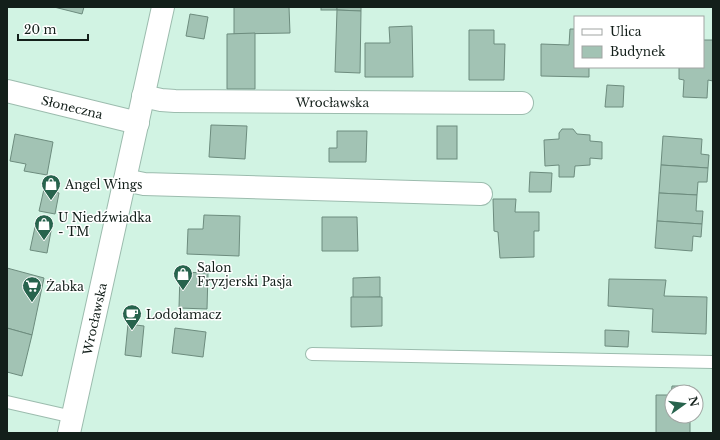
<svg xmlns="http://www.w3.org/2000/svg" width="720" height="440" viewBox="0 0 720 440" font-family="'Libre Baskerville',serif">
  <style>
    .building { fill: #a2c3b4; stroke: #6d8c7e }
    .lines { fill: none; stroke-linecap: round; stroke-linejoin: round }
    .service-casing { stroke: #9cbcae; stroke-width: 14 }
    .minor-casing { stroke: #9cbcae; stroke-width: 24 }
    .tertiary-casing { stroke: #9cbcae; stroke-width: 24 }
    .service { stroke: #fff; stroke-width: 12 }
    .minor { stroke: #fff; stroke-width: 22 }
    .tertiary { stroke: #fff; stroke-width: 22 }
    .labels { text-anchor: middle; dominant-baseline: central; stroke-width: 3; stroke-linejoin: round; paint-order: stroke }
    .street-label { font-size: 12px; fill: #131f1a; stroke: #fff }
    .poi-label { font-size: 12px; fill: #131f1a; stroke: #fff; text-anchor: start }
  </style>
  <rect width="100%" height="100%" fill="#d1f3e3"/>
  <!-- building -->
  <g class="building">
    <path d="M54,7h30l-2,7z"/>
    <path d="M234,7h55l1,26 -56,1z"/>
    <rect x="321" y="7" width="16" height="3"/>
    <path d="M337,7h24v4l-24,-1z"/>
    <path d="M337,10l24,1 -1,62 -25,-1z"/>
    <path d="M190,14l18,3 -4,22 -18,-3z"/>
    <path d="M412,26l1,51h-48v-34h25l-1,-16z"/>
    <path d="M570,29h5v38h14v10l-48,-1v-32l28,1z"/>
    <path d="M469,30h25v14h11l-1,36h-35z"/>
    <path d="M255,33v56h-28v-55z"/>
    <path d="M703,40h10v41l-5,-1 -1,18 -24,-1 1,-17 -5,-1v-12h24z"/>
    <path d="M607,85l17,1 -1,21h-18z"/>
    <path d="M211,125l36,1 -2,33 -36,-2z"/>
    <rect x="437" y="126" width="20" height="33"/>
    <path d="M562,129h11l4,5 13,1v6l12,1v17l-12,-1v7l-15,1 -1,11h-15v-12l-14,1 -1,-26 15,-1v-6z"/>
    <path d="M337,131h30l-1,31h-37v-14h8z"/>
    <path d="M15,134l38,8 -6,33 -23,-4 2,-7 -16,-3z"/>
    <path d="M663,136l39,3 -1,15 8,1 -1,13 -47,-3z"/>
    <path d="M661,165l47,3 -1,14h-9l-1,13 -38,-2z"/>
    <path d="M530,172l22,1 -1,19h-22z"/>
    <path d="M44,189l15,4 -4,21 -16,-3z"/>
    <path d="M659,193l38,2 -1,16h7l-1,13 -45,-3z"/>
    <path d="M493,199h23l-1,13h24v19h-5v26l-34,1 -2,-26 -4,-1z"/>
    <path d="M204,215l36,1 -1,40 -52,-2 1,-25h15z"/>
    <path d="M322,217h35l1,34h-36z"/>
    <path d="M657,221l45,3 -1,13 -8,-1 -1,15 -37,-3z"/>
    <path d="M35,227l16,4 -4,22 -17,-3z"/>
    <path d="M7,268l37,10 -12,57 -25,-7z"/>
    <path d="M180,272l28,1 -1,36 -28,-1z"/>
    <path d="M380,277v20l-27,1v-20z"/>
    <path d="M609,279l57,1 -2,16 43,1 -1,37 -54,-2 1,-23 -45,-3z"/>
    <path d="M351,297h31v29l-31,1z"/>
    <path d="M128,324l16,2 -3,31 -16,-2z"/>
    <path d="M7,328l25,7 -10,41 -15,-4z"/>
    <path d="M175,328l31,4 -3,25 -31,-4z"/>
    <path d="M605,330l24,1 -1,16 -23,-1z"/>
    <path d="M672,386h18v6h-18v24h18v17h-34v-38h15z"/>
  </g>
  <g class="lines">
    <defs>
      <g id="service">
        <path d="M312,354l401,8"/>
        <path d="M7,402l66,15"/>
      </g>
      <g id="minor">
        <path id="s1" d="M7,91l131,32"/>
        <path id="s2" d="M143,96l18,4 14,1 347,2"/>
        <path d="M125,180l19,4 337,10"/>
      </g>
      <g id="tertiary">
        <path id="s3" d="M69,433l94,-426"/>
      </g>
    </defs>
    <!-- service casing -->
    <use href="#service" class="service-casing"/>
    <!-- minor casing -->
    <use href="#minor" class="minor-casing"/>
    <!-- tertiary casing -->
    <use href="#tertiary" class="tertiary-casing"/>
    <!-- service -->
    <use href="#service" class="service"/>
    <!-- minor -->
    <use href="#minor" class="minor"/>
    <!-- tertiary -->
    <use href="#tertiary" class="tertiary"/>
  </g>
  <!-- icons -->
  <defs>
    <symbol id="shop-pin" viewBox="-11 -11 22 30"><path d="M0 17L-7.5 6A9.5 9.5 0 1 1 7.5 6Z" fill="#27634d" stroke="#fff"/><path d="M-5-2.5h2.3a2.7 3.5 0 0 1 5.4 0H5L5.5 6h-11ZM-1.5-2.5h3a1.5 2.3 0 0 0-3 0Z" fill="#fff"/></symbol>
    <symbol id="supermarket-pin" viewBox="-11 -11 22 30"><path d="M0 17L-7.5 6A9.5 9.5 0 1 1 7.5 6Z" fill="#27634d" stroke="#fff"/><path d="M-6-5.5h2.5l.6 2H6L4.5 2H-2.5L-4.4-4H-6ZM-1.5 3.2a1.3 1.3 0 1 0 .1 0ZM3 3.2a1.3 1.3 0 1 0 .1 0Z" fill="#fff"/></symbol>
    <symbol id="cafe-pin" viewBox="-11 -11 22 30"><path d="M0 17L-7.5 6A9.5 9.5 0 1 1 7.5 6Z" fill="#27634d" stroke="#fff"/><path d="M-5.5-4.5H6V0H3Q3 3.5 0 3.5H-2.5Q-5.5 3.5-5.5 0ZM3-3.2v2h1.7v-2ZM-6 4.5H4V6H-6Z" fill="#fff"/></symbol>
  </defs>
  <g fill-rule="evenodd">
    <use href="#shop-pin" x="40" y="173" width="22" height="30"/>
    <use href="#shop-pin" x="33" y="213" width="22" height="30"/>
    <use href="#shop-pin" x="172" y="263" width="22" height="30"/>
    <use href="#supermarket-pin" x="21" y="275" width="22" height="30"/>
    <use href="#cafe-pin" x="121" y="303" width="22" height="30"/>
  </g>
  <g class="labels">
    <!-- street labels -->
    <g class="street-label">
      <text stroke="none"><textPath href="#s2" startOffset="190">Wrocławska</textPath></text>
      <text stroke="none"><textPath href="#s1" startOffset="67">Słoneczna</textPath></text>
      <text stroke="none"><textPath href="#s3" startOffset="117">Wrocławska</textPath></text>
    </g>
    <!-- poi labels -->
    <g class="poi-label">
      <text x="65" y="184">Angel Wings</text>
      <text x="58" y="217">U Niedźwiadka<tspan x="58" dy="14">- TM</tspan></text>
      <text x="197" y="267">Salon<tspan x="197" dy="14">Fryzjerski Pasja</tspan></text>
      <text x="46" y="286">Żabka</text>
      <text x="146" y="314">Lodołamacz</text>
    </g>
  </g>
  <!-- border -->
  <rect width="720" height="440" fill="none" stroke="#131f1a" stroke-width="16"/>
  <!-- legend -->
  <rect x="574" y="16" width="130" height="52" fill="#ffffff" stroke="#a1a5a3"/>
  <rect x="582" y="29" width="20" height="6" fill="#ffffff" stroke="#a1a5a3"/>
  <text x="610" y="36" font-size="12" fill="#131f1a">Ulica</text>
  <rect x="582" y="46" width="20" height="12" fill="#a2c3b4" stroke="#a1a5a3"/>
  <text x="610" y="56" font-size="12" fill="#131f1a">Budynek</text>
  <!-- north arrow -->
  <g transform="translate(684 404) rotate(76)"><circle r="19" fill="#ffffff" stroke="#a1a5a3"/>
  <path d="M0-3L7 15L0 10L-7 15Z" fill="#27634d"/>
  <text y="-6" font-size="11" font-weight="bold" text-anchor="middle" fill="#131f1a">N</text>
  </g>
  <!-- scale -->
  <path d="M18 34v6h70v-6" fill="none" stroke="#131f1a" stroke-width="2"/>
  <text x="24" y="34" font-size="12" fill="#131f1a" stroke="#ffffff" stroke-width="3" paint-order="stroke">20 m</text>
</svg>
